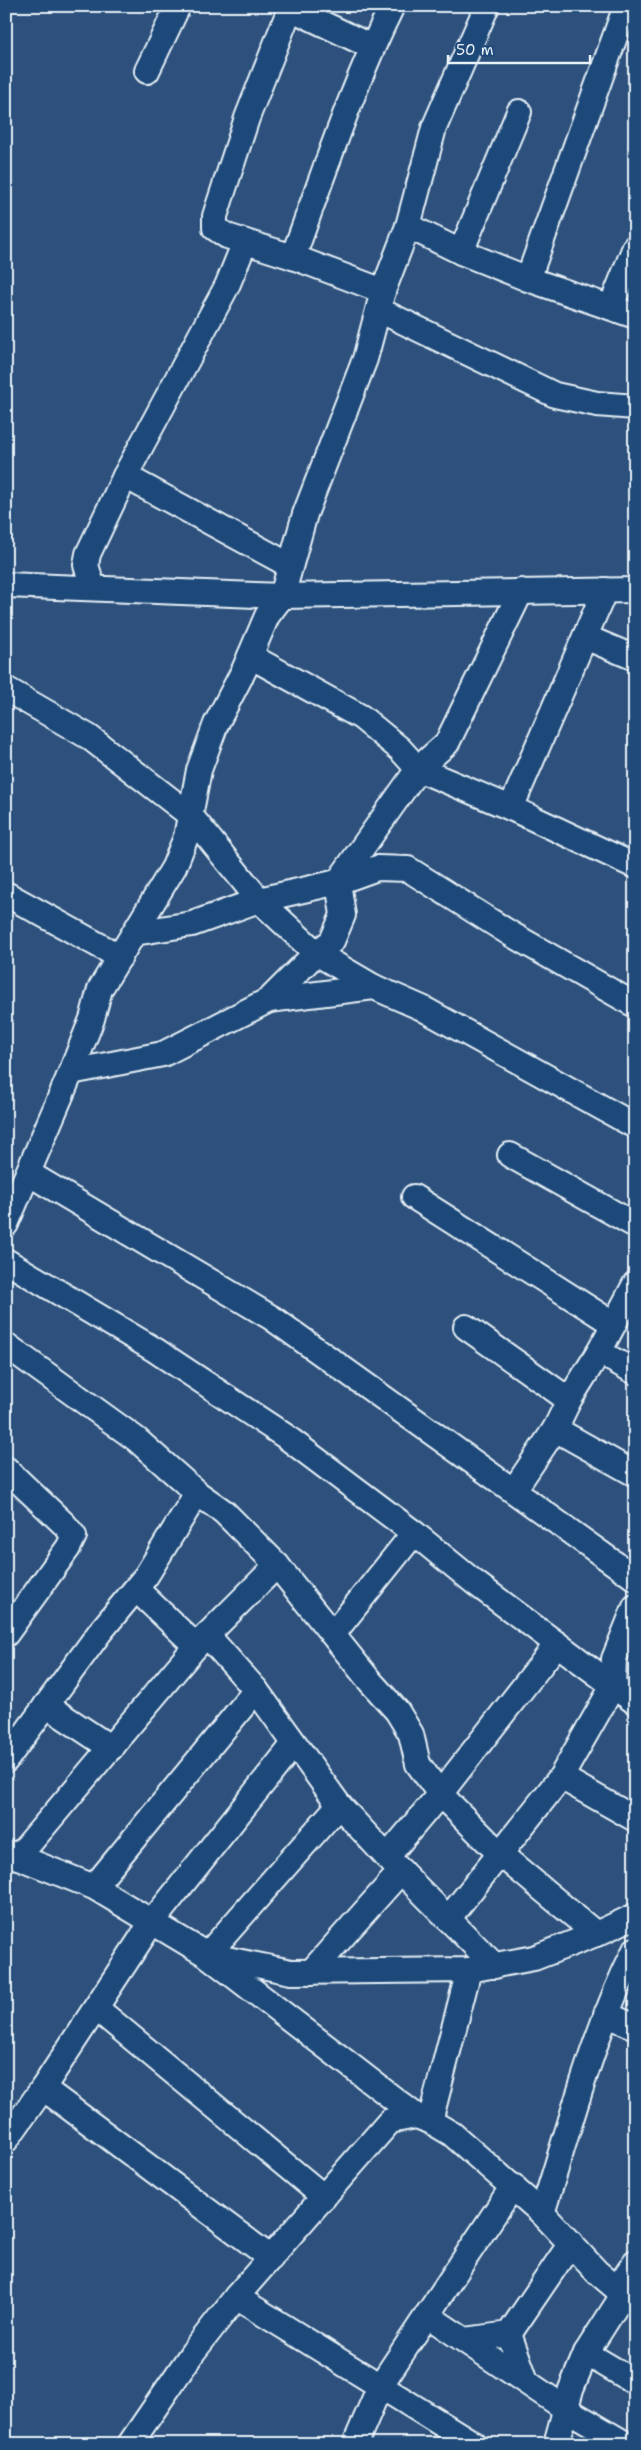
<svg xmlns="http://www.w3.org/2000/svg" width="641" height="2450" viewBox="0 0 641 2450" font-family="'Shantell Sans',sans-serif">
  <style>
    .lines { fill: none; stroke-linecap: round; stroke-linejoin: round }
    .minor-casing { stroke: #e8f1f8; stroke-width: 28 }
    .minor { stroke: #1f4a7a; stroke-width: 24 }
  </style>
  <rect width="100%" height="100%" fill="#2d517c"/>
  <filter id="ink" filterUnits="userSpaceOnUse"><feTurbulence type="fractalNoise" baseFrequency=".02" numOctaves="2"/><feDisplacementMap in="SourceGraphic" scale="10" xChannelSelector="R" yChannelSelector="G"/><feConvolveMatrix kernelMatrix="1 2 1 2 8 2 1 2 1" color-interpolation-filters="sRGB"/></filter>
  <g filter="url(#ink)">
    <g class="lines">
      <defs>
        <g id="minor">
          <path d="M291,6l-44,112 -32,98v12l12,8 66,21 90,34"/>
          <path d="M290,8l82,39"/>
          <path d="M147,71l31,-65"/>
          <path d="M408,226l53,26 67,27 107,37"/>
          <path d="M461,252l58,-140"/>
          <path d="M293,257c31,-84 59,-170 99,-251"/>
          <path d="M528,279l98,-273"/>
          <path d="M611,307l24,-60"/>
          <path d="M379,310l176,85 42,9 38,3"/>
          <path d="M125,476l164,89"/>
          <path d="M6,585l276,11 353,-6"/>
          <path d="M93,588l-7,-23 2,-11 37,-78 102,-190 18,-44"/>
          <path d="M585,637l50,21"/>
          <path d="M250,656l111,61 39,32 18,20 93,39 124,58"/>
          <path d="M6,689l83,48 101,78 69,85 57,53 58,34"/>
          <path d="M511,808l94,-218"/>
          <path d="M6,894l114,63"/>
          <path d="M134,933l58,-9 67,-24 79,-18 39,-14 31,1 103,65 124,71"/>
          <path d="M269,1000l47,-47 16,-12 11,-26 -5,-33 80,-113 29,-26 74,-152"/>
          <path d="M71,1072l92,-18 106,-54 105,-13 48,21 213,118"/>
          <path d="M510,1155l125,70"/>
          <path d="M28,1173l244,145 363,260"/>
          <path d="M414,1197l198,126"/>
          <path d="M6,1224l65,-152 21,-53 8,-30 74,-122 12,-30 13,-67 17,-46 28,-54 23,-54 15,-20 23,-82 60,-155 18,-68 25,-65 26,-98 53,-122"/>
          <path d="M6,1261l149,89 130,86 129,97 60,49 161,120"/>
          <path d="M466,1327l103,73"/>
          <path d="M6,1345l130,94 61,54 27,19 53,53 92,115 28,31 14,23 7,30 22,30 59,59 97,81"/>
          <path d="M599,1352l36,20"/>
          <path d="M555,1429l80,45"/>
          <path d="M6,1469l59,56 9,11 -6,12 -62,86"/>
          <path d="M514,1490l41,-61 14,-29 30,-48 36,-68"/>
          <path d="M136,1589l60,57"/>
          <path d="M333,1634l81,-101"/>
          <path d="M207,1635l49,55 83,115 48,52 108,109"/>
          <path d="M46,1705l65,43"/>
          <path d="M6,1760l94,-128 46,-56 51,-83"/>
          <path d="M561,1777l74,42"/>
          <path d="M339,1805l-132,150 209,161"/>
          <path d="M6,1852l88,35 113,68 84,17 178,-2 65,-12 62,-24 39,-18"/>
          <path d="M18,1857l178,-211 81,-81"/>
          <path d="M387,1857l53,-63 117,-150"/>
          <path d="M94,1887l162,-197"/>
          <path d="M448,1919l113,-142 52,-91 1,-27 21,-52"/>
          <path d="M311,1972l90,-101"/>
          <path d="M96,2008l228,189"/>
          <path d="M606,2014l29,13"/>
          <path d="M43,2088l228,170"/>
          <path d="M430,2121l39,-151"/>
          <path d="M6,2140l37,-52 109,-166 142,-178"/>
          <path d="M542,2213c29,-89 51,-180 93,-263"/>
          <path d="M617,2289l18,-27"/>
          <path d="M236,2297l238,147"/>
          <path d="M427,2315l139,94 60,35"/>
          <path d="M509,2334l17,47"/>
          <path d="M465,2340l44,-6 62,-91"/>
          <path d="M586,2353l49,29"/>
          <path d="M130,2444l63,-92 43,-55 154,-176 26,-5 14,5 22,13 90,79 55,59 38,32"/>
          <path d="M355,2444l25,-58 133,-200"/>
          <path d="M556,2444l15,-55 15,-36 37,-58"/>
        </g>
      </defs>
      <!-- minor casing -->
      <use href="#minor" class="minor-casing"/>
      <!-- minor -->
      <use href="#minor" class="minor"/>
    </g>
  </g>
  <!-- margin -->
  <rect width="641" height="2450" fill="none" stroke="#1f4a7a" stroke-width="25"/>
  <rect x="12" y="12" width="616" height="2425" fill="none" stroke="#e8f1f8" stroke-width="2" filter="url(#ink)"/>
  <!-- scale -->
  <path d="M448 55v8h142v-8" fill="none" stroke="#e8f1f8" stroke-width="2.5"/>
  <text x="456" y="55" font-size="15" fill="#e8f1f8" stroke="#1f4a7a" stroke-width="4" paint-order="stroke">50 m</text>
</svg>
